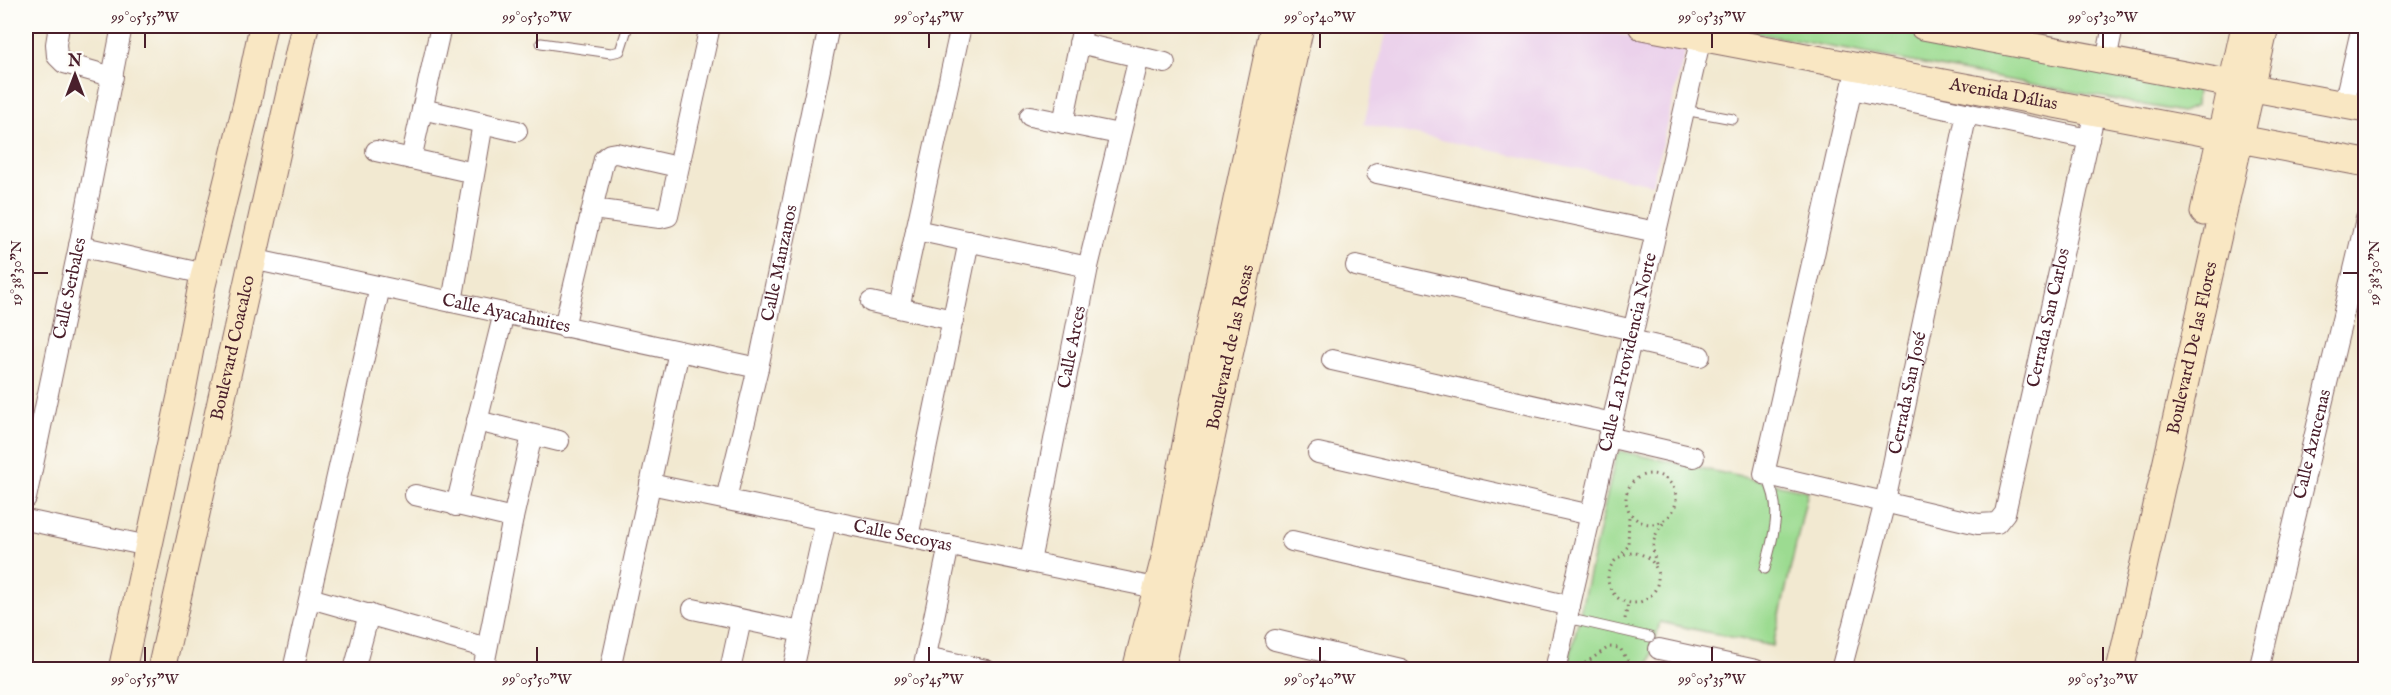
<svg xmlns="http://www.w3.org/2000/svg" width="2391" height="695" viewBox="0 0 2391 695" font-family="'IM FELL English',serif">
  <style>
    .built { fill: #ebd1eb }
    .green { fill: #9cdb91; stroke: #737d5e; stroke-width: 1.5 }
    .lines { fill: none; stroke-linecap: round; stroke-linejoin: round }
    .lane-casing { stroke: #856665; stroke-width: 11 }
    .street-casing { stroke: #856665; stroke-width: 22 }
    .secondary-casing { stroke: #856665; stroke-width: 29 }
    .path { stroke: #856665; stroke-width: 3; stroke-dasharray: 1.5 4.5; stroke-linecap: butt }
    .lane { stroke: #fff; stroke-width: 9 }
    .street { stroke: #fff; stroke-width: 20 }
    .secondary { stroke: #f9e7c3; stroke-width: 27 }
    .ticks { fill: none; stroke: #4a1f2b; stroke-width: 2 }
    .labels { text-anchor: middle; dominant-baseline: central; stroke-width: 6; stroke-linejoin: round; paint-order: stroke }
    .street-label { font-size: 18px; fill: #4a1f2b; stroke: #fdfcf7 }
    .neatline { fill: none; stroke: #4a1f2b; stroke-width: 2 }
    .ticks-label { font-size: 15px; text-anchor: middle; fill: #4a1f2b }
  </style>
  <rect width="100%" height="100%" fill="#fdfcf7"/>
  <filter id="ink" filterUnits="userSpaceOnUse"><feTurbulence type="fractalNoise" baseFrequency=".0167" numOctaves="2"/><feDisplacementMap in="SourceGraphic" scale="12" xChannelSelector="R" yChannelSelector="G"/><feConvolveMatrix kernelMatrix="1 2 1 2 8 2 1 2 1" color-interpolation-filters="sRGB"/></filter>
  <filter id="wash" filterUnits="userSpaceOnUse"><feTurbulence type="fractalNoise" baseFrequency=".008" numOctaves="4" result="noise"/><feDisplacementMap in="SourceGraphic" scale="24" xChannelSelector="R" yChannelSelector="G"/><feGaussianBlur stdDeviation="1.35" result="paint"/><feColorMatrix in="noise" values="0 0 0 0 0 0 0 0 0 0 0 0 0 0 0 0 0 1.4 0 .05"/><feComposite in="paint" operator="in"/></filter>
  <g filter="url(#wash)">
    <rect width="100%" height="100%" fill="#f2e9d1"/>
    <!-- built -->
    <path class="built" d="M1388,26h185l113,21 -34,137 -288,-60z"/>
    <!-- green -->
    <g class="green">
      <path d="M1718,26h160l319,60 -1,20 -14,6z"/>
      <path d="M1620,451l188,40 -35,155 -113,-24 -12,47 -81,1 49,-214z"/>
    </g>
  </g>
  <g filter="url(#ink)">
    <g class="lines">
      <defs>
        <g id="lane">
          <path d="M541,43l70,10 9,-2 8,-25"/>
          <path d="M1684,110l49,9"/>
          <path d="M1765,569c8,-34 19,-59 1,-93"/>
          <path d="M1567,618l83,19"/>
        </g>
        <g id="street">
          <path d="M59,26l-3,18 1,12 7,7 49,14"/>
          <path d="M1079,43l86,20"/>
          <path d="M2106,60l7,-34"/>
          <path id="s1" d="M1857,66l-93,408 214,50 19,-1 8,-10 90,-402"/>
          <path d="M1852,89l237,50"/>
          <path d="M2344,104l18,-78"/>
          <path d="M422,109l95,22"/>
          <path d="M1030,116l89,18"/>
          <path d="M1063,123l20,-97"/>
          <path d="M376,151l98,22"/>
          <path d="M411,159l30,-133"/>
          <path d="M1377,173l279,59"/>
          <path d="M593,209l67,9 8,-2 42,-190"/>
          <path d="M916,230l172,37"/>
          <path d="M79,246l126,28"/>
          <path id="s2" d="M252,259l506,109"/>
          <path d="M1356,266l277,64"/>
          <path d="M452,302l31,-179"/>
          <path d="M871,302l82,18"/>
          <path d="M899,308l62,-282"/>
          <path d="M564,327l40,-168 6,-5 6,-1 62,14"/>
          <path d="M1631,340l69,16"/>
          <path d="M1332,360l280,63"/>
          <path d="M477,421l82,20"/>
          <path d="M1608,437l86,20"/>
          <path d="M1318,453l273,62"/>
          <path id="s3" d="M650,484l520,107"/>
          <path d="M415,495l98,23"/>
          <path id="s4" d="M26,498l53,-252 43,-220"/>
          <path id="s5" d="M726,499l32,-131 71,-342"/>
          <path d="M456,506l48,-193"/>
          <path d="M26,520l122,26"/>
          <path d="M908,537l61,-296"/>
          <path d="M1292,541l278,65"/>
          <path id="s6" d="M1030,562l58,-295 51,-210"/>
          <path d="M310,598l177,50"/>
          <path d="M693,609l108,23"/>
          <path d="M1275,640l126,30"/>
          <path d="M1659,649l97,21"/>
          <path d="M926,657l60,13"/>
          <path d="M293,670l87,-383"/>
          <path d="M354,670l15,-56"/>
          <path d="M483,670l30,-152 19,-83"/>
          <path d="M610,670l69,-319"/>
          <path d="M730,670l11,-50"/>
          <path d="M793,670l33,-150"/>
          <path d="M923,670l26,-125"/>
          <path id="s7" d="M1555,670l146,-633"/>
          <path id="s8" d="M1841,670l44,-168 82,-389"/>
          <path id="s9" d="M2259,670l107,-451"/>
        </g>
        <g id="secondary">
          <path id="s10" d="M1642,26l724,137"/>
          <path d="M1923,26l443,83"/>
          <path d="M2204,212l41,-186"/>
          <path d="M122,670l59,-274 21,-111 45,-182 16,-77"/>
          <path id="s11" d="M161,670l144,-644"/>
          <path d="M1136,670l29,-112 29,-156 80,-376"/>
          <path id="s12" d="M1161,670l139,-644"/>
          <path id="s13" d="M2120,670l145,-644"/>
        </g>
      </defs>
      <!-- lane casing -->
      <use href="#lane" class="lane-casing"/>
      <!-- street casing -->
      <use href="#street" class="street-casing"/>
      <!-- secondary casing -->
      <use href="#secondary" class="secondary-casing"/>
      <!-- path -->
      <g class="path">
        <circle cx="1651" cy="499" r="25"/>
        <circle cx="1633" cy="578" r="25"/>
        <path d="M1623,553l5,-7 1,-32"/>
        <path d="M1656,564c-5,-18 -4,-28 9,-43"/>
        <path d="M1625,619l3,-16"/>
        <path d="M1575,670l34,-23 11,1 13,22"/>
      </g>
      <!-- lane -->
      <use href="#lane" class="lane"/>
      <!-- street -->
      <use href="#street" class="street"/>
      <!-- secondary -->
      <use href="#secondary" class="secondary"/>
    </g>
  </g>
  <!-- ticks -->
  <path class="ticks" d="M145,33v15M537,33v15M929,33v15M1320,33v15M1712,33v15M2103,33v15M33,273h15M2343,273h15M145,647v15M537,647v15M929,647v15M1320,647v15M1712,647v15M2103,647v15"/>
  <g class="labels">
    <!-- street labels -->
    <g class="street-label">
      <text stroke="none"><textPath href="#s10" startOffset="368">Avenida Dálias</textPath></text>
      <text stroke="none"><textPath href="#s5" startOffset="242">Calle Manzanos</textPath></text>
      <text stroke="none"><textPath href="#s4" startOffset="214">Calle Serbales</textPath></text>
      <text stroke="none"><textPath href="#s2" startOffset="260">Calle Ayacahuites</textPath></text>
      <text stroke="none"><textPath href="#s1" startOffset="870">Cerrada San Carlos</textPath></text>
      <text stroke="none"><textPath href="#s11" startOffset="330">Boulevard Coacalco</textPath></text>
      <text stroke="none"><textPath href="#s6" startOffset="219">Calle Arces</textPath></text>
      <text stroke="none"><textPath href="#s12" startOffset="330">Boulevard de las Rosas</textPath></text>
      <text stroke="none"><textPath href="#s13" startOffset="330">Boulevard De las Flores</textPath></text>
      <text stroke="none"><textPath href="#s7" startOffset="326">Calle La Providencia Norte</textPath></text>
      <text stroke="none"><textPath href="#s8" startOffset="285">Cerrada San José</textPath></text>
      <text stroke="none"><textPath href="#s9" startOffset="232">Calle Azucenas</textPath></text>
      <text stroke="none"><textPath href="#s3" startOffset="258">Calle Secoyas</textPath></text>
    </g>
  </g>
  <!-- margin -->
  <rect width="2391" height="695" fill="none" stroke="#fdfcf7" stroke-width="66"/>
  <!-- north arrow -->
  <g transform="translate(75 75)" stroke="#fdfcf7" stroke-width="4.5" paint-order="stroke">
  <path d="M0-4.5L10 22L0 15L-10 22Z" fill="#4a1f2b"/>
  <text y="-9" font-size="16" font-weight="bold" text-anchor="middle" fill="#4a1f2b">N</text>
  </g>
  <rect x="33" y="33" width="2325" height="629" class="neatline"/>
  <g class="ticks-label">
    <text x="145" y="22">99°05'55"W</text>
    <text x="537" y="22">99°05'50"W</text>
    <text x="929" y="22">99°05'45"W</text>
    <text x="1320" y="22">99°05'40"W</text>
    <text x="1712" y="22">99°05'35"W</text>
    <text x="2103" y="22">99°05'30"W</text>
    <text transform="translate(16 273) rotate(-90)" y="5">19°38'30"N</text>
    <text transform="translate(2374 273) rotate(-90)" y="5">19°38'30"N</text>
    <text x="145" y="684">99°05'55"W</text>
    <text x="537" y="684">99°05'50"W</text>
    <text x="929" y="684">99°05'45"W</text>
    <text x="1320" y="684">99°05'40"W</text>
    <text x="1712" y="684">99°05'35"W</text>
    <text x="2103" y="684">99°05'30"W</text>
  </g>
</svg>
